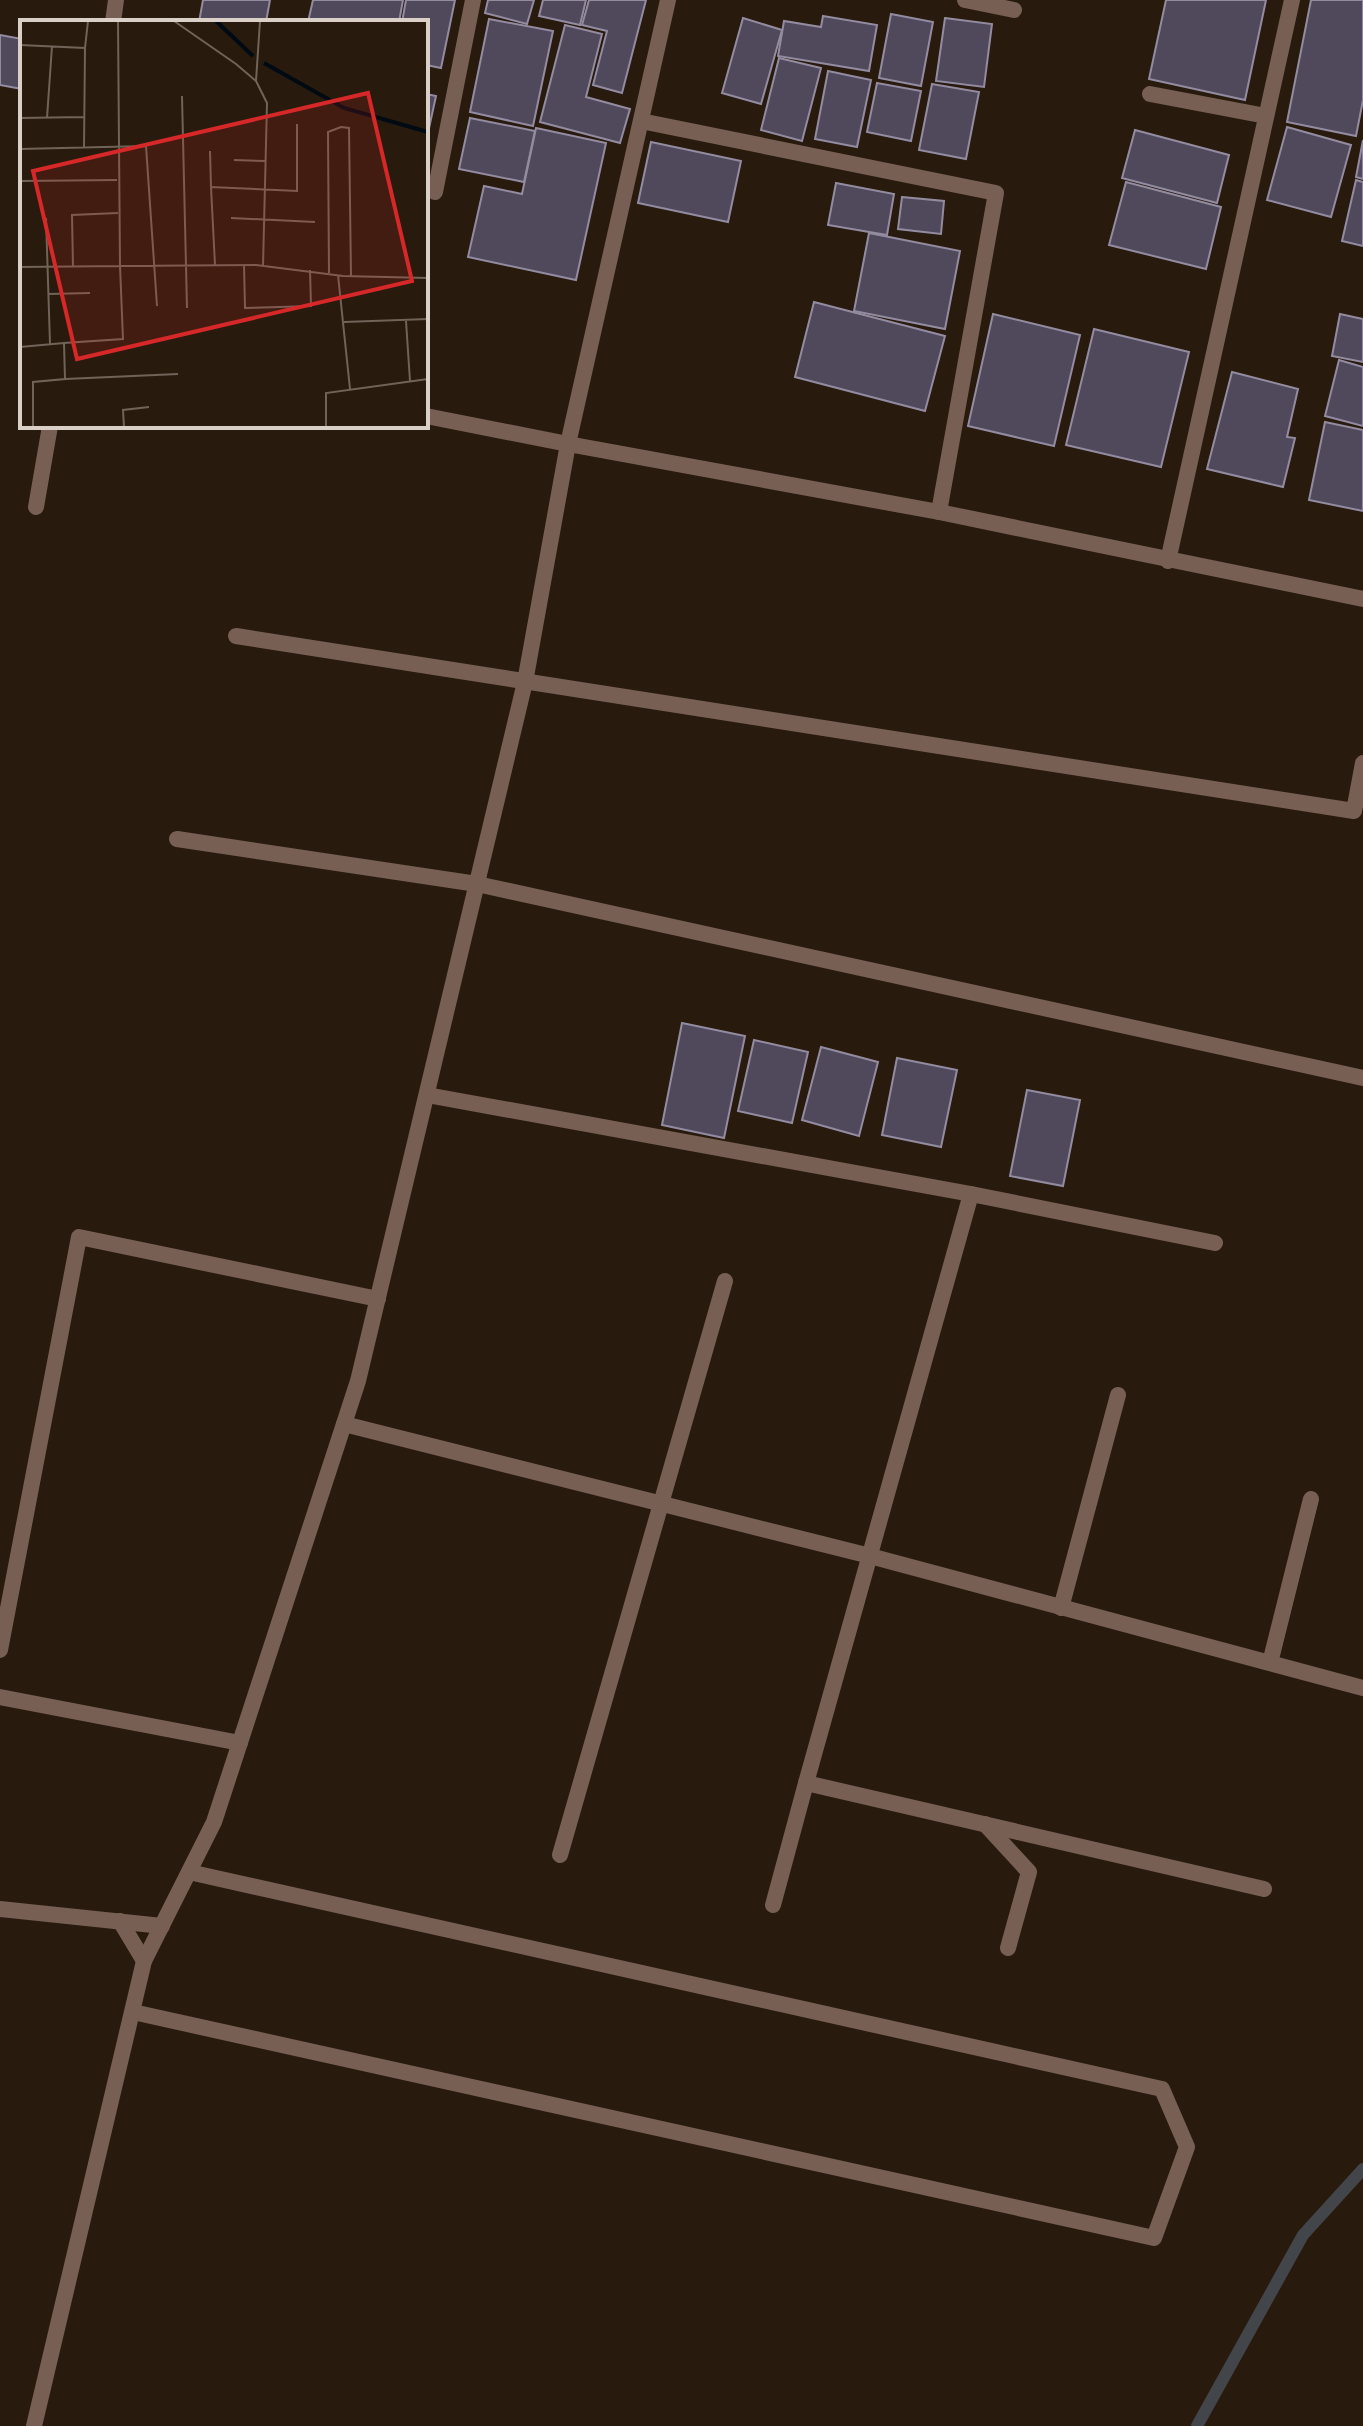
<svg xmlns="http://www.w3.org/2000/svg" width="1363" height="2426" viewBox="0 0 1363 2426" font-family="'Source Sans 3',sans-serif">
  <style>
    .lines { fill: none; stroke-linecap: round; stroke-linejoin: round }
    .stream { stroke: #424549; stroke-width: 12 }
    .building { fill: #50495c; stroke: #938ca1; stroke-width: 2 }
    .minor { stroke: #775f54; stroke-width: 16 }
    .inset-river { fill: none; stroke: #000a13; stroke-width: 4 }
    .inset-road { fill: none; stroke: #706358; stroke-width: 2 }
    .view { fill: #d62828; fill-opacity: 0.15; stroke: #d62828; stroke-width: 4 }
    .inset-edge { fill: none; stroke: #dbd0c8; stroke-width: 4 }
  </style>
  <rect width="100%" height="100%" fill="#291a0e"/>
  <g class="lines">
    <!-- stream -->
    <path class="stream" d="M1197,2426l106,-191 60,-66"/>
  </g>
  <!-- building -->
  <g class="building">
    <path d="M203,0h67l-4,22h-67z"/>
    <path d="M313,0h90l-4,22h-91z"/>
    <path d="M406,0h49l-14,68 -15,-3v-43h-24z"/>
    <path d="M488,0h46l-7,24 -42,-11z"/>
    <path d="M543,0h43l-6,25 -41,-9z"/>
    <path d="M589,0h57l-24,93 -29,-8 14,-54 -25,-6z"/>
    <path d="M1166,0h100l-21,100 -96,-21z"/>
    <path d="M1311,0h52v100l-7,36 -69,-14z"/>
    <path d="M891,14l42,8 -12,64 -42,-8z"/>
    <path d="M823,16l54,9 -8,46 -91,-15 6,-35 37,6z"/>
    <path d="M743,18l39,12 -21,74 -39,-11z"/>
    <path d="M945,18l47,6 -8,63 -48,-6z"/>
    <path d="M489,19l64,12 -20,95 -63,-14z"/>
    <path d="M565,25l37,9 -16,63 44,12 -10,34 -80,-21z"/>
    <path d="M0,35l22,4v50l-22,-4z"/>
    <path d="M779,58l42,10 -19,73 -41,-11z"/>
    <path d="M828,71l43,9 -14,67 -42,-8z"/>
    <path d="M877,83l44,8 -10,50 -44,-9z"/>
    <path d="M932,84l47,8 -13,67 -47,-9z"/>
    <path d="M426,94l10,2 -10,46z"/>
    <path d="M470,118l65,13 -11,51 -65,-13z"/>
    <path d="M1287,127l64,18 -20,72 -64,-17z"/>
    <path d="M536,128l70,15 -30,137 -108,-23 16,-71 38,8z"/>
    <path d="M1135,130l94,25 -12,48 -95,-25z"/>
    <path d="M1363,140v39l-7,-2z"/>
    <path d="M651,142l90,19 -13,61 -90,-19z"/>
    <path d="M1356,180l7,2v64l-21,-5z"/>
    <path d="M1126,182l95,25 -15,62 -97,-24z"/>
    <path d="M836,183l58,11 -7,41 -59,-10z"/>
    <path d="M902,197l42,4 -3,33 -43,-5z"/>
    <path d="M869,233l91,18 -15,78 -91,-18z"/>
    <path d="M814,302l131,34 -20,75 -130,-34z"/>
    <path d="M993,314l87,21 -26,111 -86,-20z"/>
    <path d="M1340,314l23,5v43l-31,-6z"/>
    <path d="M1094,329l95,23 -28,115 -95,-22z"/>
    <path d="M1339,360l24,7v59l-38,-10z"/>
    <path d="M1232,372l66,17 -11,48 8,1 -12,49 -76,-18z"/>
    <path d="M1325,422l38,8v81l-54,-11z"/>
    <path d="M682,1023l63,13 -21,102 -62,-13z"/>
    <path d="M754,1040l54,12 -16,71 -54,-12z"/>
    <path d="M821,1047l57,15 -19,74 -57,-16z"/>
    <path d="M897,1058l60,12 -16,77 -59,-12z"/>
    <path d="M1027,1090l53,10 -17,86 -53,-10z"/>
  </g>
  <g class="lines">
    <!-- minor -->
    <g class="minor">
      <path d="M668,0l-100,444 371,68 424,87"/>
      <path d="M965,0l49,10"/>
      <path d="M113,22l3,-22"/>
      <path d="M1150,94l116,22"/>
      <path d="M641,121l355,72 -57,319"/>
      <path d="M435,192l38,-192"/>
      <path d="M36,507l14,-81"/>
      <path d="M1168,561l124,-561"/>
      <path d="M236,636l1118,175 9,-48"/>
      <path d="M177,839l300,45 886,194"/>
      <path d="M427,1095l544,99 -165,589 458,106"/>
      <path d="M971,1194l244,49"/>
      <path d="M344,1424l526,132 493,132"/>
      <path d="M1061,1608l57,-213"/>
      <path d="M0,1650l79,-413 299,62"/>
      <path d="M1270,1663l41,-164"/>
      <path d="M0,1697l240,46"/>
      <path d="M985,1824l44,48 -21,76"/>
      <path d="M560,1855l165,-574"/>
      <path d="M773,1905l33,-122"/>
      <path d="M0,1909l162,17"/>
      <path d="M120,1921l24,40"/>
      <path d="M133,2012l1021,226 33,-91 -25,-58 -973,-217"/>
      <path d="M34,2426l110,-465 70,-139 144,-441 167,-699 43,-238 -142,-28"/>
    </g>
  </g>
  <!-- overview -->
  <g transform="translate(20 20)">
    <rect width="408" height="408" fill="#291a0e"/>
    <path class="inset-river" d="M196,1l37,35M244,43l80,45 84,24"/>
    <path class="inset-road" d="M154,1l62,43 20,17 11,22 -4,163M0,25l65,3 -1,100M65,28l3,-27M236,61l4,-60M162,76l5,212M0,98l64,-1M27,98l5,-72M0,129l126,-3 11,160M190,131l1,36M214,140l31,1M0,161l97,-1M26,198l4,126M211,198l84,4M195,245l-4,-78 86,4v-67M224,245l1,43 66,-2 -1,-36M0,247l100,-1 -2,-245M53,247l-1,-52 46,-2M309,253l-1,-141 13,-5 8,1 2,148M318,255l12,114M28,274l42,-1M386,301l4,60M324,302l84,-3M0,327l44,-4M45,359l113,-5M13,407v-45l32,-3 -1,-36 59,-4 -3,-73 136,-1 87,11 85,2M104,407l-1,-17 26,-3M306,407v-34l102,-14"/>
    <path class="view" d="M348,73l44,188 -335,78 -44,-188z"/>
    <rect width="408" height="408" class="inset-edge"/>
  </g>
</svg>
